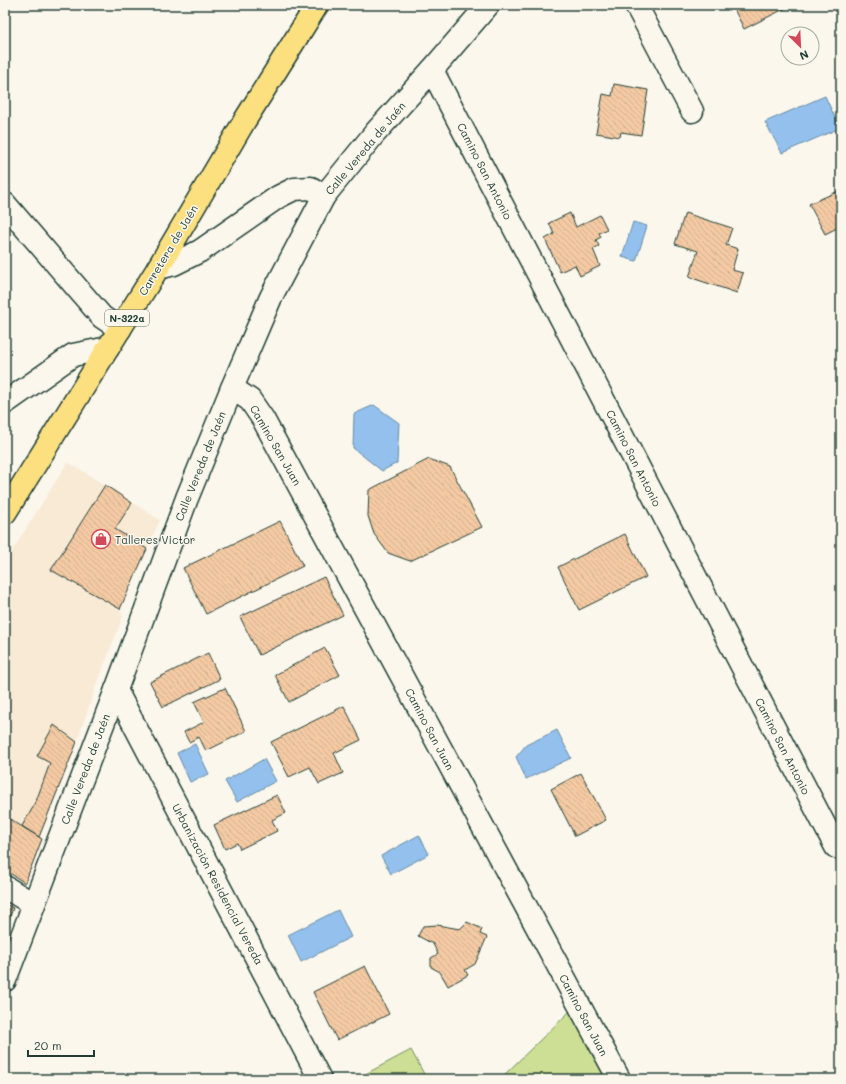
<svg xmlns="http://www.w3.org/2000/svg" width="846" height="1084" viewBox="0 0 846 1084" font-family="Mali,sans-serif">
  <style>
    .built { fill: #f9ead6 }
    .grass { fill: #ccdf94; stroke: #768e64 }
    .water { fill: #94c0ee; stroke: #658ca4 }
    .building { fill: url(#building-back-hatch); stroke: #1f3d34 }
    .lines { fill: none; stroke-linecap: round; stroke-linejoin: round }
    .street-casing { stroke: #1f3d34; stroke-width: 25 }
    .highway-casing { stroke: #1f3d34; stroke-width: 25 }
    .street { stroke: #fbf7ec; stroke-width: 22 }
    .highway { stroke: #fce080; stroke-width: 22 }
    .labels { text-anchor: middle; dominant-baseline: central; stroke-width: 3; stroke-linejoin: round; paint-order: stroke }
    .shield { fill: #fbf7ec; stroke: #61756b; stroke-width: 1 }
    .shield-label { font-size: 10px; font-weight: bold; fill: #1f3d34 }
    .street-label { font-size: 11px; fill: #1f3d34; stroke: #fbf7ec }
    .poi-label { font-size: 11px; fill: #1f3d34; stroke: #fbf7ec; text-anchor: start }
  </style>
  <defs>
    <pattern id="building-back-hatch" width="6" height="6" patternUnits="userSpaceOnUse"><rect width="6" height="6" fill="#f4caa3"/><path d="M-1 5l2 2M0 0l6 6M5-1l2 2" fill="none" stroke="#d1ae8d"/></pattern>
  </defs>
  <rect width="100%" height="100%" fill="#fbf7ec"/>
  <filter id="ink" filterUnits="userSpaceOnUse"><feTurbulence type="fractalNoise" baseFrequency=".025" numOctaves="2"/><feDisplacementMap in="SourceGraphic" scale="8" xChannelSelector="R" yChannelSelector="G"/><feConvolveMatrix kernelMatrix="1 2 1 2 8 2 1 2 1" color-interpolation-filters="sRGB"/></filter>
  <g filter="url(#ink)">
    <!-- built -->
    <path class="built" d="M68,462l92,58 -40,89 3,7 -27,70 -19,56 -38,95 -34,-21v-254z"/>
    <!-- grass -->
    <g class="grass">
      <path d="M575,1007l38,72h-113l68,-66z"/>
      <path d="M411,1050l13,24 -10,5h-58z"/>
    </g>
    <!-- water -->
    <g class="water">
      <path d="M825,96l15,32 -58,25 -17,-31z"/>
      <path d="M633,222l14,4 -11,35 -14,-4z"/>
      <path d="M374,405l25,18 -2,40 -15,8 -29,-23 1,-34z"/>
      <path d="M557,730l14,28 -45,21 -10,-22 10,-12z"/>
      <path d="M195,744l14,30 -19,8 -13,-29z"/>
      <path d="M264,759l12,22 -39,21 -12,-21z"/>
      <path d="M419,835l10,19 -38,20 -10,-18z"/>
      <path d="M338,910l13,27 -50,25 -13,-27z"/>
    </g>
    <!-- building -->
    <g class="building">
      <path d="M732,5h60l-48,24z"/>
      <path d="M614,84l34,6 -7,45 -20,-3 -1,5 -24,-4 7,-39 9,2z"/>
      <path d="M841,190v36l-16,8 -16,-30z"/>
      <path d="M570,213l6,14 24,-12 7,14 -8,4 2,4 -5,3 3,6 -6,3 7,17 -20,10 -5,-11 -15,7 -15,-33 9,-5 -5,-11z"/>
      <path d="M685,213l47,15 -6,17 12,4 -6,21 11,3 -6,20 -48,-16 9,-26 -23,-7z"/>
      <path d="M429,459l21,8 32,60 -72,34 -22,-8 -14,-19 -6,-18 1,-26z"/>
      <path d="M105,485l27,18 -17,26 32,20 -27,60 -69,-39z"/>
      <path d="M280,521l23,45 -97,48 -23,-46z"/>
      <path d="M625,534l21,43 -67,33 -21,-43z"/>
      <path d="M324,577l19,38 -84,40 -19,-38z"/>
      <path d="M325,648l15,27 -51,27 -14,-27z"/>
      <path d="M208,653l12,26 -57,28 -13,-25z"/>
      <path d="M225,688l21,43 -40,20 -7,-14 -10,5 -5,-10 20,-10 -10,-20z"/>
      <path d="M344,706l17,34 -27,13 9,20 -24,11 -9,-17 -21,10 -18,-35z"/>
      <path d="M54,725l23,17 -38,95 -17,-11 13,-22 15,-41 -13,-7z"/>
      <path d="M581,773l25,47 -31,16 -24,-47z"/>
      <path d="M277,795l9,18 -14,7 5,11 -37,18 -3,-6 -12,6 -11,-24z"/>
      <path d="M5,816l37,23 -17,44 -20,-13z"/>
      <path d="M5,904l8,4 -8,23z"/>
      <path d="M467,922l15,7 -2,5 7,3 -12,27 -10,6 3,5 -20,11 -8,-14 -9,-5v-9l7,-4 -5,-10 -15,-8 5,-10 14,-1 23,4z"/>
      <path d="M365,966l24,48 -52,26 -24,-48z"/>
    </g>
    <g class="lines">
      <defs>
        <g id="street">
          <path d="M636,5l56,106"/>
          <path d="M432,70l404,777"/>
          <path d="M5,204l97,113 18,12"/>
          <path d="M158,268l16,-4 26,-13 78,-54 16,-8 17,-1 13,8"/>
          <path d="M232,388l18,12 13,19 356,660"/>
          <path d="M5,403l68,-48 35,-7"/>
          <path d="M116,690l204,389"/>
          <path d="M5,887l28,17"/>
          <path d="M5,980l111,-290 71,-192 45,-110 39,-91 53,-101 51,-63 57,-63 56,-65"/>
        </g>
        <path id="highway" d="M5,513l153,-245 87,-148 72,-115"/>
      </defs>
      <!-- street casing -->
      <use href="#street" class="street-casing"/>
      <!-- highway casing -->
      <use href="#highway" class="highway-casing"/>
      <!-- street -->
      <use href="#street" class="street"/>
      <!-- highway -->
      <use href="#highway" class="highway"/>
    </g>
  </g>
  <!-- icons -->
  <defs>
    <symbol id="shop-ring" viewBox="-11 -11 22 22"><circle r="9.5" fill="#fbf7ec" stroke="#d1495b" stroke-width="1.5"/><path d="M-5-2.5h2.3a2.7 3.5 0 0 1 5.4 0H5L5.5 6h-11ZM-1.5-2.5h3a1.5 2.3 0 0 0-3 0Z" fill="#d1495b"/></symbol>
  </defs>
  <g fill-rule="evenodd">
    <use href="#shop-ring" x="90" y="528" width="22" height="22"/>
  </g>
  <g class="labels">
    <!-- shield labels -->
    <rect class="shield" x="105" y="310" width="44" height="16" rx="3"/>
    <g class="shield-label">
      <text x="127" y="318">N-322a</text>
    </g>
    <!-- street labels -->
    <g class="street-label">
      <text transform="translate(365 148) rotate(-50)">Calle Vereda de Jaén</text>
      <text transform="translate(485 171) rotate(63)">Camino San Antonio</text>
      <text transform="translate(168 250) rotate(-59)">Carretera de Jaén</text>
      <text transform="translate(276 445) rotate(60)">Camino San Juan</text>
      <text transform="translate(634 458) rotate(63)">Camino San Antonio</text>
      <text transform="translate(200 466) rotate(-68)">Calle Vereda de Jaén</text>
      <text transform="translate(430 729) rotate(62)">Camino San Juan</text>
      <text transform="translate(783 746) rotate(63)">Camino San Antonio</text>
      <text transform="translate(85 769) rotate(-69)">Calle Vereda de Jaén</text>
      <text transform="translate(218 884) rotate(62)">Urbanización Residencial Vereda</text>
      <text transform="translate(584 1015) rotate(62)">Camino San Juan</text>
    </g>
    <!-- poi labels -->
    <g class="poi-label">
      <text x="115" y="539">Talleres Victor</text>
    </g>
  </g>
  <!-- margin -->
  <rect width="846" height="1084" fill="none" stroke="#fbf7ec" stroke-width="20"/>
  <rect x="10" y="10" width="826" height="1064" fill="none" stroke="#1f3d34" stroke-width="1.5" filter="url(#ink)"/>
  <!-- north arrow -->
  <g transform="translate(800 46) rotate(156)"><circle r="19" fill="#fbf7ec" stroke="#a3ada2"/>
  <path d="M0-3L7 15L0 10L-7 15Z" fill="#d1495b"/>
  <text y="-6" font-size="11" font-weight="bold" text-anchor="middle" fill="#1f3d34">N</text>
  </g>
  <!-- scale -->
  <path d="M28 1050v6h66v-6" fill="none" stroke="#1f3d34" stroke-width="2"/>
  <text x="34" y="1050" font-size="12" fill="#1f3d34" stroke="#fbf7ec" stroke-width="3" paint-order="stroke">20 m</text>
</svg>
